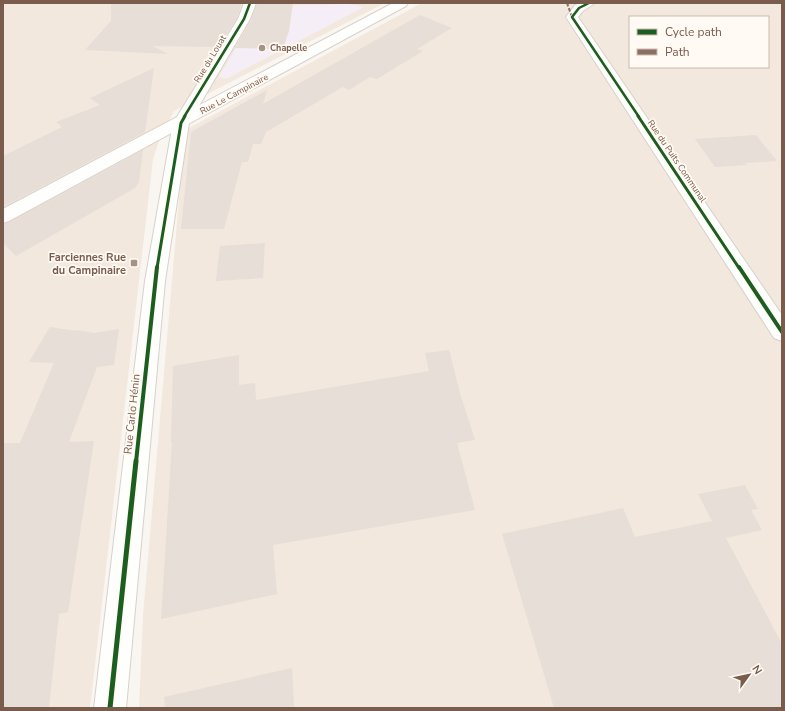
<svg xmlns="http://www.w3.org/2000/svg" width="785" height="711" viewBox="0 0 785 711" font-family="'Nunito Sans',sans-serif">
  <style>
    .residential { fill: #f2e8de; fill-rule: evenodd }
    .education { fill: #f6eef6 }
    .building { fill: #e6ded7 }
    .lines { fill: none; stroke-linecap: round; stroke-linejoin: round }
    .minor-casing { stroke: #d7d1cb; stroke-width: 2 }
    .secondary-casing { stroke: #d9d2cb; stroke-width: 2 }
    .minor { fill: #fefefd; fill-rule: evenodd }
    .secondary { fill: #fefefd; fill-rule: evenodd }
    .quiet { stroke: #8d6e63; stroke-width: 2; stroke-dasharray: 3.5 2; stroke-linecap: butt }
    .cycleway-far3-casing { stroke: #fffaf3; stroke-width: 4 }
    .cycleway-far2-casing { stroke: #fffaf3; stroke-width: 5 }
    .cycleway-far1-casing { stroke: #fffaf3; stroke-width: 6 }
    .cycleway-casing { stroke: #fffaf3; stroke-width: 8 }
    .cycleway-far3 { stroke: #1b5e20; stroke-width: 2.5 }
    .cycleway-far2 { stroke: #1b5e20; stroke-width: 3 }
    .cycleway-far1 { stroke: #1b5e20; stroke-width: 4 }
    .cycleway { stroke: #1b5e20; stroke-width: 5 }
    .poi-dot { fill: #a69286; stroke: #fffaf3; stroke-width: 1.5 }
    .labels { text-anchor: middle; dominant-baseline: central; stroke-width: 3.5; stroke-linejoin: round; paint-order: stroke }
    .far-poi-label { font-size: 9px; font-weight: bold; fill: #7a5c4d; stroke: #fffaf3; text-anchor: start }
    .far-street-label { font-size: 9px; fill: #7a5c4d; stroke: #fffaf3 }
    .poi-label { font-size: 11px; font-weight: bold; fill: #7a5c4d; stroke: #fffaf3; text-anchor: end }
    .street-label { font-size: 11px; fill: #7a5c4d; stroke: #fffaf3 }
  </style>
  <rect width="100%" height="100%" fill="#f9f5f0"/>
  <!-- residential -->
  <g class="residential">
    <path d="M3,3h382l-211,108 -15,30 -6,18 -63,549h-87z"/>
    <path d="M422,3h360v705h-643l4,-92 42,-486zM630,17h138v50h-138z"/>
  </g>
  <!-- education -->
  <path class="education" d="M348,4l16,3 -138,72 -7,-2 42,-71z"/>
  <!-- building -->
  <g class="building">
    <path d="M111,3h131l-5,15 -19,29 -65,-1 15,8 -83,-4 26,-29z"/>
    <path d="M257,3h36l-4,28 -6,18 -48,-1 16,-28z"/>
    <path d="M420,15l32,13 -35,21 6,2 -46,28 -7,-2 -21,13 -6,-3 -77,45 -5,12h-8l-5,18h-6l-18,67h-43l10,-97 76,-42 -4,14z"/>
    <path d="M154,68l-9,64 -142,75v-51l59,-29 -6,-5 44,-17 -10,-7z"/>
    <path d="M756,135l21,26 -32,2 2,2 -32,2 -20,-28z"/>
    <path d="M143,150l-4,32 -4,6 -119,68 -13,-13v-19l7,-2z"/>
    <path d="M265,243l-2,35 -47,3 4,-35z"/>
    <path d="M50,327l26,4v-1l19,3 24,-4 -5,36 -17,2 -28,75 25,-1 -26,171 -9,2 -10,94h-46v-265h17l34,-80 -25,-1z"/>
    <path d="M449,350l11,43 15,47 -18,3 18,67 -202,35 4,49 -116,25 11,-177h-1l2,-76 66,-11v30l16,-2 1,17 173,-29 -4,-18z"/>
    <path d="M745,485l13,24 -7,1 11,20 -36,8 56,106v64h-228l-52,-174 121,-26 12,29 77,-16 -14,-27z"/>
    <path d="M292,668l2,40h-129l-1,-11z"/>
  </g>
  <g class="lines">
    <defs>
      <g id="minor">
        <path d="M244,3h12l-6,16 -61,104 -24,158 -39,427h-32l51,-427 28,-158 65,-104z"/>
        <path d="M580,3h15l-12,8 -5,6 204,298v26l-8,-3 -208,-321 9,-12z"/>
      </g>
      <path id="secondary" d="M393,3h15l-2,3 -397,215 -6,2v-14z"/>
    </defs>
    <!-- minor casing -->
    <use href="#minor" class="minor-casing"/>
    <!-- secondary casing -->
    <use href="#secondary" class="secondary-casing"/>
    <!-- minor -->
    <use href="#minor" class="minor"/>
    <!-- secondary -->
    <use href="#secondary" class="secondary"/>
    <!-- quiet -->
    <path class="quiet" d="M567,3l5,14"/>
    <defs>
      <g id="cycleway-far3">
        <path d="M589,3l-10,5 -7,9 67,100"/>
        <path d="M184,117l60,-98 6,-16"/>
      </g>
      <g id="cycleway-far2">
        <path d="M638,116l101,152"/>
        <path d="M157,268l24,-145 4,-7"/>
      </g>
      <g id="cycleway-far1">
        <path d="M739,267l43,65"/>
        <path d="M136,462l21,-195"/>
      </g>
      <path id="cycleway" d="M110,708l26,-247"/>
    </defs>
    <!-- cycleway-far3 casing -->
    <use href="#cycleway-far3" class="cycleway-far3-casing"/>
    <!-- cycleway-far2 casing -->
    <use href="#cycleway-far2" class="cycleway-far2-casing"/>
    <!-- cycleway-far1 casing -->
    <use href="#cycleway-far1" class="cycleway-far1-casing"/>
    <!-- cycleway casing -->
    <use href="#cycleway" class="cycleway-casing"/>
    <!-- cycleway-far3 -->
    <use href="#cycleway-far3" class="cycleway-far3"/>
    <!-- cycleway-far2 -->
    <use href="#cycleway-far2" class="cycleway-far2"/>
    <!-- cycleway-far1 -->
    <use href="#cycleway-far1" class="cycleway-far1"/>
    <!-- cycleway -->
    <use href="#cycleway" class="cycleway"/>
  </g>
  <!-- markers -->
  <g class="poi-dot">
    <circle cx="262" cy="48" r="4"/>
    <rect x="130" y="259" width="8" height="8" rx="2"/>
  </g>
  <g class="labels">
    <!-- far-poi labels -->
    <g class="far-poi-label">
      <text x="270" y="48">Chapelle</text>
    </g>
    <!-- far-street labels -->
    <g class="far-street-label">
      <text transform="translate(210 59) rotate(-59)">Rue du Louat</text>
      <text transform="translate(234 94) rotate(-28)">Rue Le Campinaire</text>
      <text transform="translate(677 161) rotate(56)">Rue du Puits Communal</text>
    </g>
    <!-- poi labels -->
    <g class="poi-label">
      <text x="126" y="257">Farciennes Rue<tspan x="126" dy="13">du Campinaire</tspan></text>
    </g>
    <!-- street labels -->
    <g class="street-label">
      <text transform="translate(132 414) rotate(-84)">Rue Carlo Hénin</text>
    </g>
  </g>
  <!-- border -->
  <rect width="785" height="711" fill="none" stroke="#7a5c4d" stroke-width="8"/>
  <!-- legend -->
  <rect x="629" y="16" width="140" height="52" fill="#fffaf3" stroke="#cabbb1"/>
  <rect x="637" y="29" width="20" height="6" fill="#1b5e20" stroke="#cabbb1"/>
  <text x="665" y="36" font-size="12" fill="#7a5c4d">Cycle path</text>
  <rect x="637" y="49" width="20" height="6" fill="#8d6e63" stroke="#cabbb1"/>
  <text x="665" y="56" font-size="12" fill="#7a5c4d">Path</text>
  <!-- north arrow -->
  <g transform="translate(749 675) rotate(57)" stroke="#fffaf3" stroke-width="3" paint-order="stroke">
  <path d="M0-3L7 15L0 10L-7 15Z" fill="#7a5c4d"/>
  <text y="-6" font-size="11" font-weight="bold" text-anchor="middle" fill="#7a5c4d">N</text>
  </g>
</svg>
